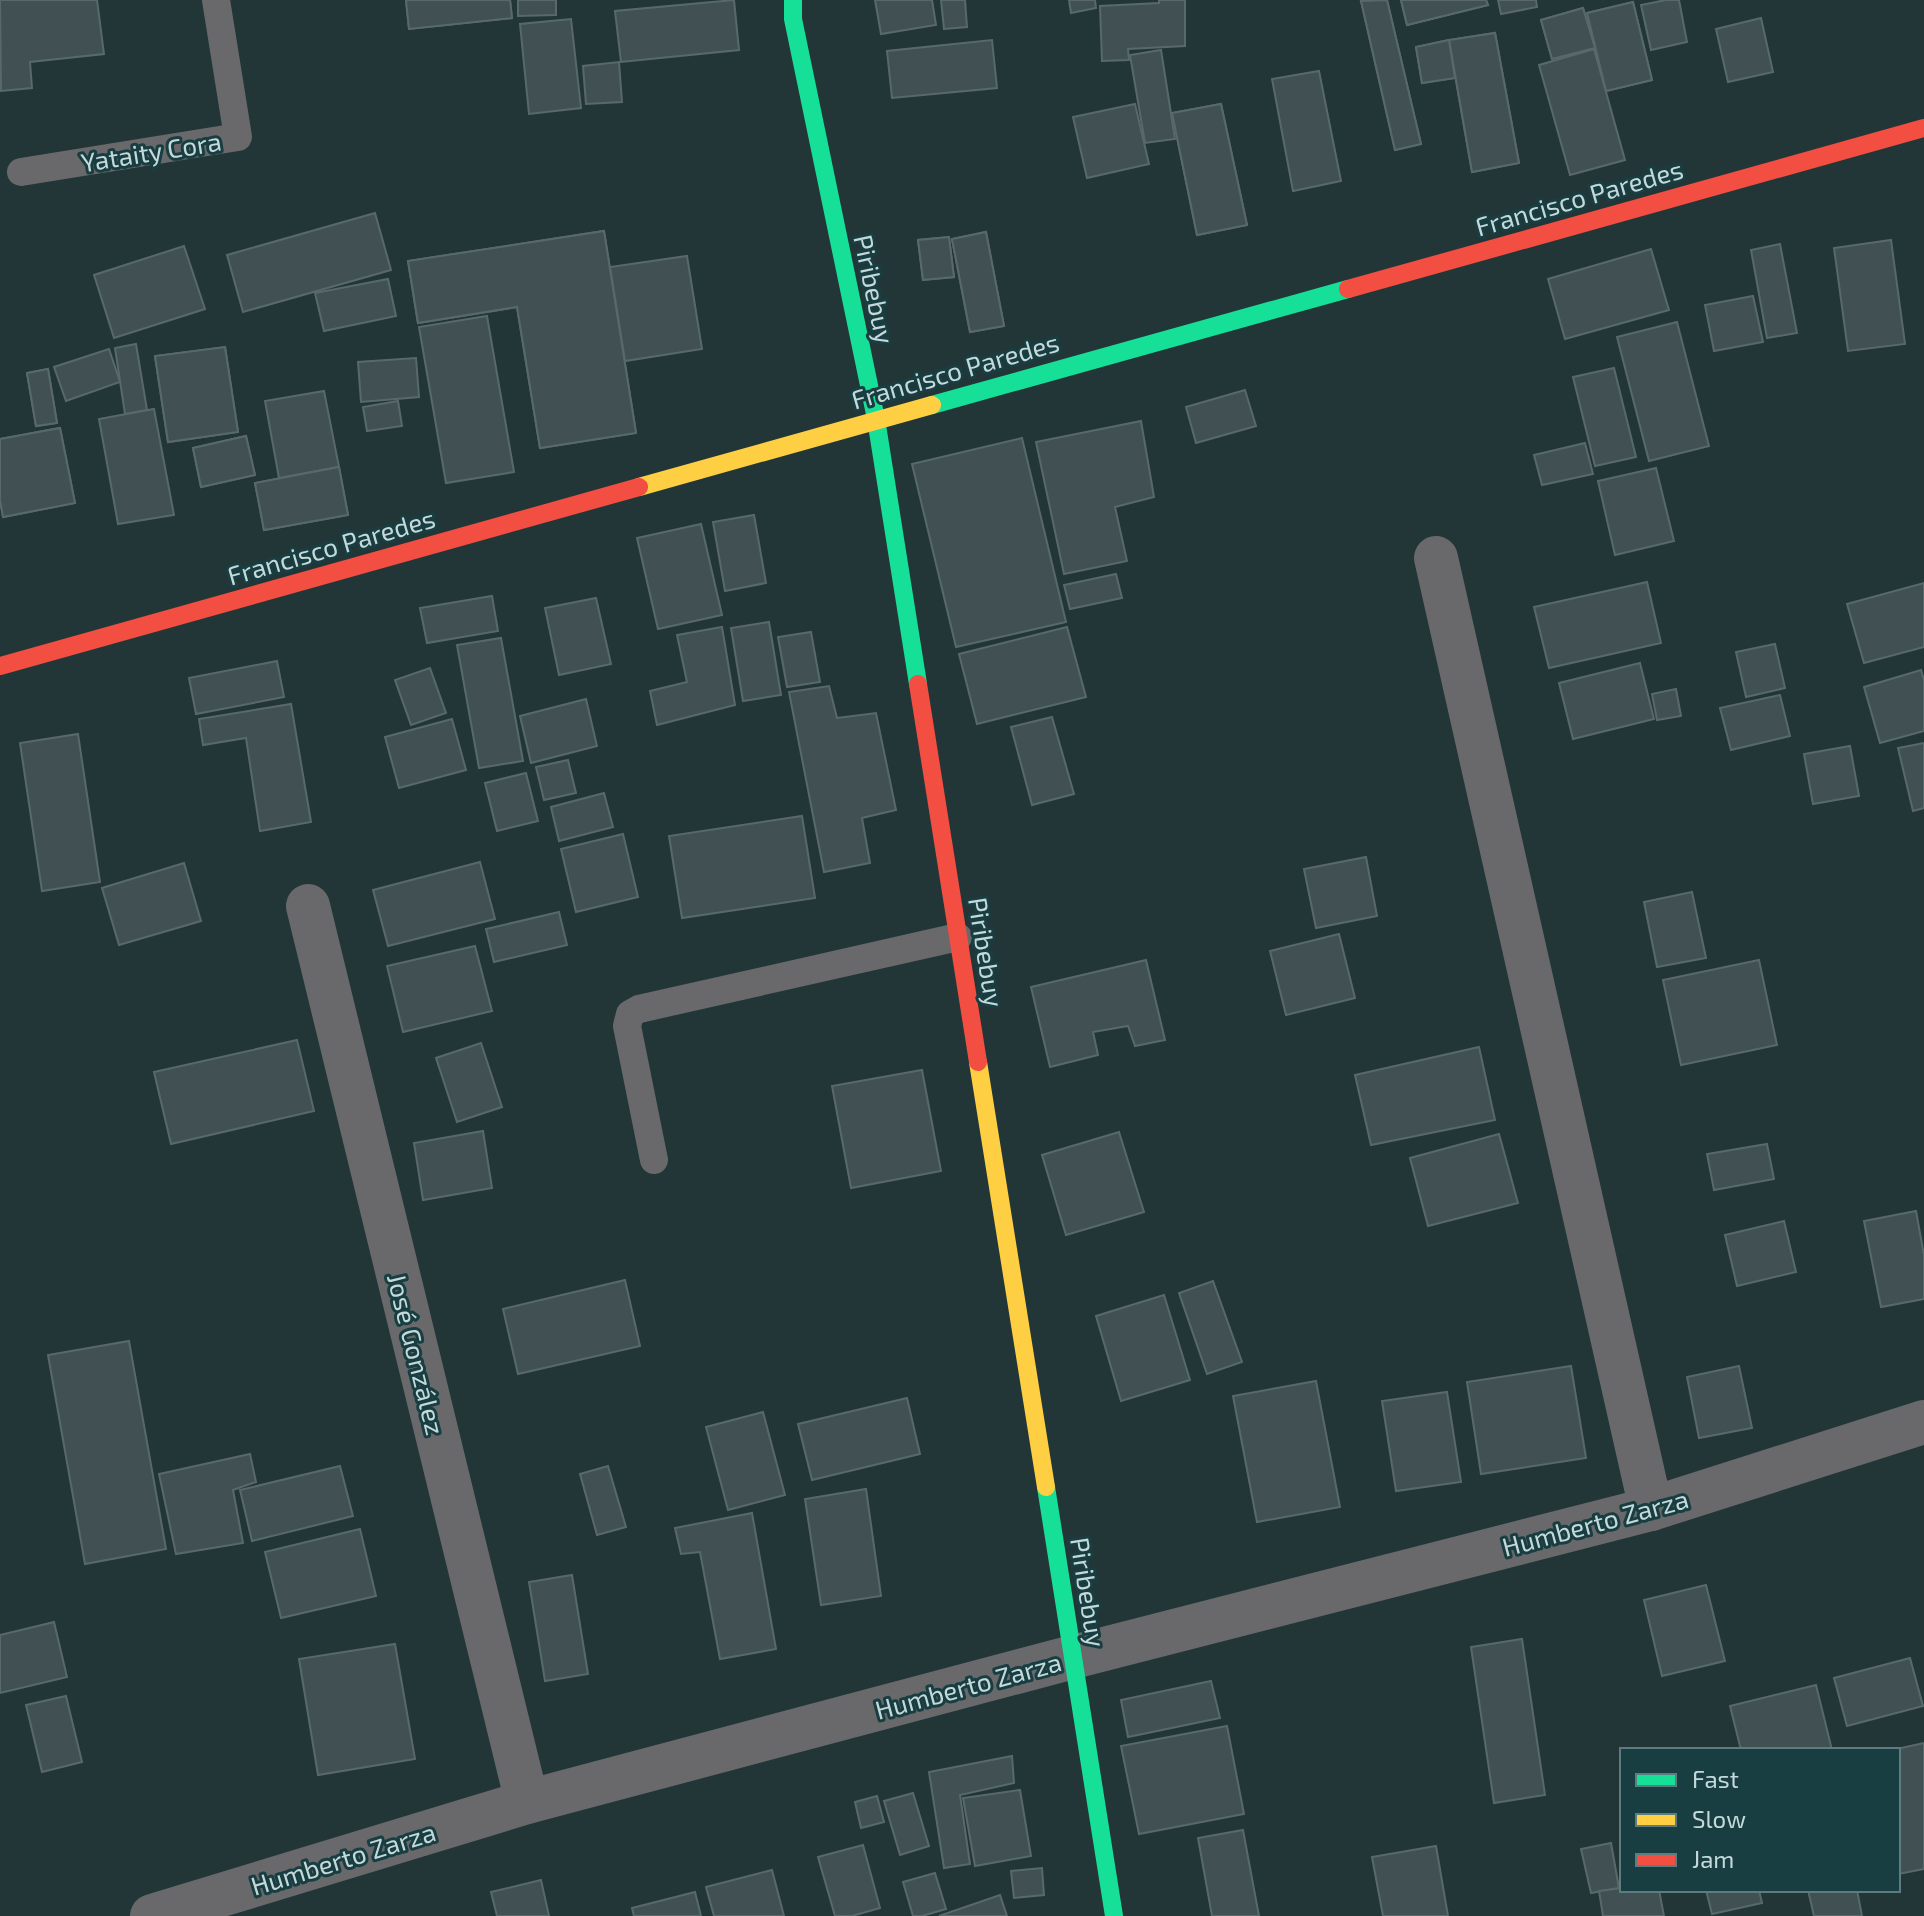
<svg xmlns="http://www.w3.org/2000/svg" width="1924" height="1916" viewBox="0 0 1924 1916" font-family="'Exo 2',sans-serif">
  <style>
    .building { fill: #415153; stroke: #58696b; stroke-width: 2 }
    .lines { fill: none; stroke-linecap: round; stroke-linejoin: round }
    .lane { stroke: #69696b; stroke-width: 28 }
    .street { stroke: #69696b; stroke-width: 44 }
    .fast { stroke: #16e098; stroke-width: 18 }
    .slow { stroke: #ffcf43; stroke-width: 18 }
    .jam { stroke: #f24e42; stroke-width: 18 }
    .labels { text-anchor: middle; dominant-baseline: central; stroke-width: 6; stroke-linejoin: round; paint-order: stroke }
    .street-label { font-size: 26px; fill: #c5d9db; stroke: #183e42 }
  </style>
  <rect width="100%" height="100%" fill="#223638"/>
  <!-- building -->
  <g class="building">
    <path d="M0,0h97l7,54 -74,8 2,26 -31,3z"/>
    <path d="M406,0h104l2,18 -103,11z"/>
    <path d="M406,0h104l2,18 -103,11z"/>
    <path d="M518,0h38v15l-38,1z"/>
    <path d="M734,0l5,50 -118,12 -6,-51z"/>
    <path d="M875,0h57l4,25 -55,9z"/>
    <path d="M941,0h24l2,27 -23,2z"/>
    <path d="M1069,0h26l1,8 -25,5z"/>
    <path d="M1159,0h26v46l-57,3 1,11 -27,1 -2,-55 59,-3z"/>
    <path d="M1387,0l34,144 -26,6 -34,-149z"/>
    <path d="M1387,0l34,144 -26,6 -34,-149z"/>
    <path d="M1401,0h85l2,5 -81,20z"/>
    <path d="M1401,0h85l2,5 -81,20z"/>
    <path d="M1498,0h38l1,7 -36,7z"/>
    <path d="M1666,0h13l8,42 -36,8 -10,-45z"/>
    <path d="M1633,2l19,78 -46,11 -19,-78z"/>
    <path d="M1633,2l19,78 -46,11 -19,-78z"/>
    <path d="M1583,8l12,40 -43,11 -11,-39z"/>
    <path d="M1583,8l12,40 -43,11 -11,-39z"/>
    <path d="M1761,18l12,54 -45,10 -12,-53z"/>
    <path d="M571,19l10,89 -52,6 -9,-90z"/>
    <path d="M1495,33l24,130 -47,9 -23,-132z"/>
    <path d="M1495,33l24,130 -47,9 -23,-132z"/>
    <path d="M992,40l5,48 -105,10 -5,-47z"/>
    <path d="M1449,40l6,38 -33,5 -6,-36z"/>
    <path d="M1449,40l6,38 -33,5 -6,-36z"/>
    <path d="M1594,49l31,111 -55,15 -31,-110z"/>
    <path d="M1161,50l14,89 -30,4 -15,-88z"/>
    <path d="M619,62l3,40 -36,2 -3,-38z"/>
    <path d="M1319,71l22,110 -48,10 -21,-112z"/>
    <path d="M1135,104l14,60 -62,14 -14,-61z"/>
    <path d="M1221,104l26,121 -50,10 -25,-122z"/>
    <path d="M1221,104l26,121 -50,10 -25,-122z"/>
    <path d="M375,213l16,57 -148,42 -16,-57z"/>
    <path d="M604,231l32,202 -96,15 -23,-141 -99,16 -10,-62z"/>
    <path d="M604,231l32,202 -96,15 -23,-141 -99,16 -10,-62z"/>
    <path d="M986,232l18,94 -34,6 -18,-93z"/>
    <path d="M986,232l18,94 -34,6 -18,-93z"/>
    <path d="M949,237l5,40 -31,3 -5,-40z"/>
    <path d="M949,237l5,40 -31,3 -5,-40z"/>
    <path d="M1891,240l14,104 -57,7 -14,-103z"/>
    <path d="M1780,244l17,89 -30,5 -16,-88z"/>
    <path d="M184,246l21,63 -91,29 -20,-63z"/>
    <path d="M1651,249l18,61 -104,29 -17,-60z"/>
    <path d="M687,256l15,93 -77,12 -15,-94z"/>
    <path d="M388,279l8,37 -72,15 -9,-38z"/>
    <path d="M1753,296l10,46 -49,9 -9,-46z"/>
    <path d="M487,316l27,156 -68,11 -27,-156z"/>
    <path d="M1677,322l32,124 -60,15 -32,-124z"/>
    <path d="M136,344l11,66 -22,4 -10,-66z"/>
    <path d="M225,347l13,85 -70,10 -13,-86z"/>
    <path d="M225,347l13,85 -70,10 -13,-86z"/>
    <path d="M109,349l11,33 -54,19 -12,-34z"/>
    <path d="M416,358l3,39 -58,5 -3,-40z"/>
    <path d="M1614,368l22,89 -41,9 -22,-89z"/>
    <path d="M48,369l9,54 -21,3 -9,-53z"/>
    <path d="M48,369l9,54 -21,3 -9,-53z"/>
    <path d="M1245,390l11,36 -60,17 -10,-36z"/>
    <path d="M324,391l15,76 -60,11 -14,-77z"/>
    <path d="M398,401l4,25 -35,5 -4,-24z"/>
    <path d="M154,409l20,106 -56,9 -19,-105z"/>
    <path d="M1141,421l13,76 -39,10 12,54 -63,13 -28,-132z"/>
    <path d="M60,428l15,75 -72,14 -3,-17v-61z"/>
    <path d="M60,428l15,75 -72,14 -3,-17v-61z"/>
    <path d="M246,436l9,39 -54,12 -8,-39z"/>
    <path d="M246,436l9,39 -54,12 -8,-39z"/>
    <path d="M1022,438l44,184 -110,25 -44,-183z"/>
    <path d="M1585,443l8,31 -51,11 -8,-30z"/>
    <path d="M339,467l9,48 -84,15 -9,-47z"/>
    <path d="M339,467l9,48 -84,15 -9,-47z"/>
    <path d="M1656,468l18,73 -59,14 -17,-74z"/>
    <path d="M754,515l12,68 -41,8 -12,-69z"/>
    <path d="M701,524l21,91 -64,14 -21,-91z"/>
    <path d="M1116,574l6,24 -52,11 -6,-24z"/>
    <path d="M1647,582l14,61 -112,25 -15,-61z"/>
    <path d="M1924,583v64l-60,16 -17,-59z"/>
    <path d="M492,596l6,35 -71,12 -7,-35z"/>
    <path d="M596,598l15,66 -52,11 -14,-67z"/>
    <path d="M769,622l12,73 -38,6 -12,-73z"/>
    <path d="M722,627l13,78 -78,20 -7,-34 37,-9 -10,-47z"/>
    <path d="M1067,627l19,70 -109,27 -18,-70z"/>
    <path d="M811,632l9,50 -33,5 -9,-50z"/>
    <path d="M501,638l22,123 -44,7 -22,-123z"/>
    <path d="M1775,644l10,44 -39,9 -10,-45z"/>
    <path d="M277,661l7,36 -88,17 -7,-36z"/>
    <path d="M1640,663l14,56 -81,20 -14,-56z"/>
    <path d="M430,668l16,45 -35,12 -16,-45z"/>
    <path d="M1921,670l3,10v51l-44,12 -16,-56z"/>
    <path d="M829,686l8,32 39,-5 20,97 -34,8 8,45 -46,9 -35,-180z"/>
    <path d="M1676,689l5,27 -24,4 -5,-26z"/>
    <path d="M1780,695l10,41 -59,14 -11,-42z"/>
    <path d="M586,699l11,47 -66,17 -11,-47z"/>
    <path d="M291,704l20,118 -51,9 -14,-93 -43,7 -4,-26z"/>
    <path d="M1052,717l22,77 -42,11 -21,-78z"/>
    <path d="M452,719l14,51 -67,18 -14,-51z"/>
    <path d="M78,734l22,148 -58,9 -22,-148z"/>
    <path d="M1924,743v65l-11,3 -15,-63z"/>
    <path d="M1850,746l9,50 -46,8 -9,-50z"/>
    <path d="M568,760l8,33 -32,7 -8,-33z"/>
    <path d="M526,773l12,48 -41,10 -12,-48z"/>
    <path d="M604,793l9,34 -54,14 -8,-34z"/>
    <path d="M802,816l13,82 -133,20 -13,-82z"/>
    <path d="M623,834l15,63 -62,15 -15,-63z"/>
    <path d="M1366,857l11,59 -61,12 -12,-59z"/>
    <path d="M480,862l15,57 -107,27 -15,-56z"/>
    <path d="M184,863l17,58 -82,24 -17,-57z"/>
    <path d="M1692,892l14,66 -49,9 -13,-65z"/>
    <path d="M559,912l8,33 -73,17 -8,-33z"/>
    <path d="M1339,934l16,64 -69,17 -16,-64z"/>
    <path d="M475,946l17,65 -89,21 -16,-66z"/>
    <path d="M1146,960l19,80 -30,6 -7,-20 -35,6 5,23 -48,12 -19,-80z"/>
    <path d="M1759,960l18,85 -96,20 -18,-85z"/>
    <path d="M297,1040l17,71 -143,33 -17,-72z"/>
    <path d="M481,1043l21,64 -45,15 -21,-64z"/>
    <path d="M1479,1047l16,73 -124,25 -16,-70z"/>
    <path d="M922,1070l19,101 -90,17 -19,-102z"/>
    <path d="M483,1131l9,57 -69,12 -9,-57z"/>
    <path d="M1119,1132l25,80 -78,23 -24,-80z"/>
    <path d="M1499,1134l19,69 -90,23 -18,-68z"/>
    <path d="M1767,1144l7,35 -60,11 -7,-36z"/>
    <path d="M1916,1211l8,44v44l-43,8 -17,-86z"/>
    <path d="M1784,1221l12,51 -59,14 -12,-51z"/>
    <path d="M625,1280l15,66 -122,28 -15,-65z"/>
    <path d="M1213,1281l29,81 -35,12 -28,-81z"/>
    <path d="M1164,1295l26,85 -69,21 -25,-85z"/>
    <path d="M129,1341l37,208 -81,15 -37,-209z"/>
    <path d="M1571,1366l15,92 -105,16 -14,-92z"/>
    <path d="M1739,1366l13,62 -53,10 -12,-61z"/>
    <path d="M1316,1381l24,126 -83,15 -24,-126z"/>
    <path d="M1447,1392l14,90 -65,9 -14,-90z"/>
    <path d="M907,1398l13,56 -108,26 -14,-56z"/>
    <path d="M763,1412l22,83 -57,15 -22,-83z"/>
    <path d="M250,1454l6,28 -23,8 10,53 -67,11 -17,-80z"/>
    <path d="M340,1466l13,50 -101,25 -12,-51z"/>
    <path d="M608,1466l18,61 -29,8 -17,-61z"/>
    <path d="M866,1489l15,107 -60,9 -16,-106z"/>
    <path d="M752,1513l24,136 -56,10 -20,-107 -19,2 -6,-26z"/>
    <path d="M360,1529l16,67 -95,22 -16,-66z"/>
    <path d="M572,1575l16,99 -43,7 -16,-99z"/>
    <path d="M1706,1585l19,76 -63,15 -18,-76z"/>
    <path d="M54,1622l13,55 -67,16v-58z"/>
    <path d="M1522,1639l23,156 -51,8 -23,-156z"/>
    <path d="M395,1644l20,115 -97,16 -19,-116z"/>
    <path d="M1910,1658l13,48 -76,20 -13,-48z"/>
    <path d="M1211,1681l9,37 -92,19 -7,-37z"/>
    <path d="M1816,1685l16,65h-91l-11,-44z"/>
    <path d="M66,1696l16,66 -40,10 -16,-67z"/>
    <path d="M1227,1726l17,88 -105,20 -18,-88z"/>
    <path d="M1924,1743v126l-26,5v-124h-6z"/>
    <path d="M1012,1756l2,27 -54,12 10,69 -26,4 -15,-96z"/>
    <path d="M1020,1790l11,66 -56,10 -12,-68z"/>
    <path d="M913,1793l16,53 -29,9 -16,-54z"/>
    <path d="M877,1796l7,26 -23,6 -6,-26z"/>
    <path d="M1243,1830l16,86h-47l-14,-78z"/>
    <path d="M1611,1843l8,45 -28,5 -10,-44z"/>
    <path d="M863,1845l17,63 -28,8h-17l-17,-59z"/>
    <path d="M1436,1846l12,70h-65l-11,-59z"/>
    <path d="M1042,1868l2,27 -30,3 -3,-27z"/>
    <path d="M772,1870l12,46h-70l-8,-29z"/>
    <path d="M935,1873l11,36 -24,7h-9l-10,-34z"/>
    <path d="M541,1880l8,36h-52l-6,-24z"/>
    <path d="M1622,1888v2h37l5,26h-61l-4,-25z"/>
    <path d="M1706,1890h53l3,13 -50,11z"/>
    <path d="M1808,1890h49l5,26h-48z"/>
    <path d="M695,1892l6,24h-67l-2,-8z"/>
    <path d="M1000,1895l7,21h-68z"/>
  </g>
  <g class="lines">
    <!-- lane -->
    <g class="lane">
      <path d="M21,172l217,-35 -22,-137"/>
      <path d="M654,1160l-27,-134 3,-12 9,-5 319,-72"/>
    </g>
    <!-- street -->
    <g class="street">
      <path d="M1436,558l215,951"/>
      <path d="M308,906l219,896"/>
      <path d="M152,1916l375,-114 546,-145 578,-148 273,-87"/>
    </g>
    <!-- fast -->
    <g class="fast">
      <path d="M793,0v19l83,400 42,265"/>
      <path d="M932,405l416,-116"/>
      <path d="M1046,1487l68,429"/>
    </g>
    <!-- slow -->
    <g class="slow">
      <path d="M639,487l293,-82"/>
      <path d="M978,1062l68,425"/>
    </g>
    <!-- jam -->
    <g class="jam">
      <path d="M1348,289l576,-161"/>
      <path d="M0,666l639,-179"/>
      <path d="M918,684l60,378"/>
    </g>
  </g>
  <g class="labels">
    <!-- street labels -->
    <g class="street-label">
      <text transform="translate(151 151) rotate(-9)">Yataity Cora</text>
      <text transform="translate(1579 197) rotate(-16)">Francisco Paredes</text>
      <text transform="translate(875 289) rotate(78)">Piribebuy</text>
      <text transform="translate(955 370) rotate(-16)">Francisco Paredes</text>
      <text transform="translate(331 546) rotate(-16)">Francisco Paredes</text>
      <text transform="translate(987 952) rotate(81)">Piribebuy</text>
      <text transform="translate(417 1354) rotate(76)">José González</text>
      <text transform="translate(1595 1522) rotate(-15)">Humberto Zarza</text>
      <text transform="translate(1089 1592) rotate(81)">Piribebuy</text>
      <text transform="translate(968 1685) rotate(-15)">Humberto Zarza</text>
      <text transform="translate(343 1858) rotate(-17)">Humberto Zarza</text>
    </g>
  </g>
  <!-- legend -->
  <rect x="1620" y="1748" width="280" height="144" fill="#183e42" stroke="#5d7c7f" stroke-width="2"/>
  <rect x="1636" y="1774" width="40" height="12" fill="#16e098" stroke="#5d7c7f" stroke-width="2"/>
  <text x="1692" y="1788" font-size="24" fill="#c5d9db">Fast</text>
  <rect x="1636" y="1814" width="40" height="12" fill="#ffcf43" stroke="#5d7c7f" stroke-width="2"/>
  <text x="1692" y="1828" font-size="24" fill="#c5d9db">Slow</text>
  <rect x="1636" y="1854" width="40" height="12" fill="#f24e42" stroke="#5d7c7f" stroke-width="2"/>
  <text x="1692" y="1868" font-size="24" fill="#c5d9db">Jam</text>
</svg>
